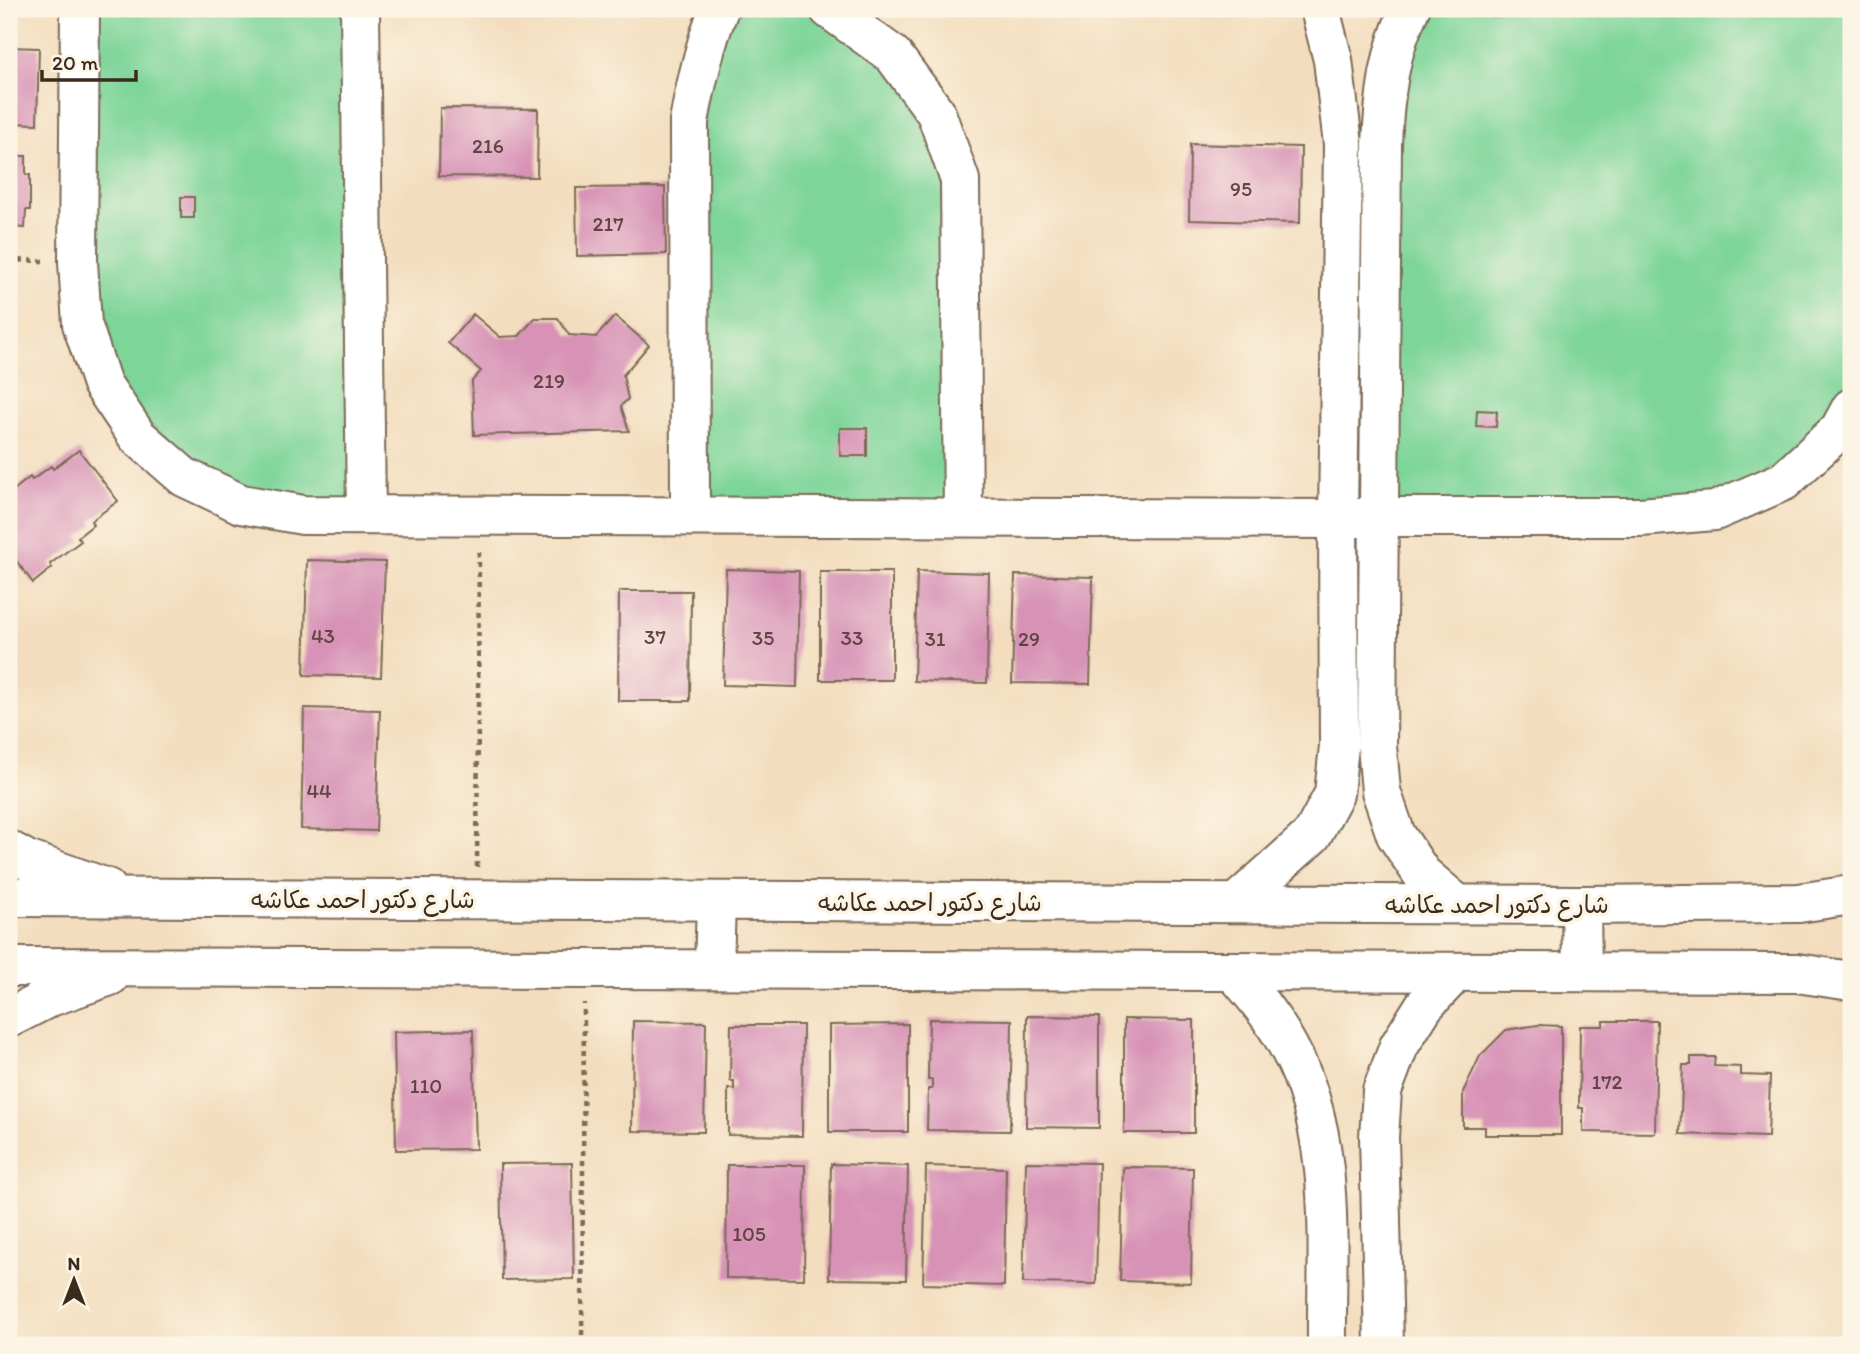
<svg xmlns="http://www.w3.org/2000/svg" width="1860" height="1354" viewBox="0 0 1860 1354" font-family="Itim,'Playpen Sans Arabic',sans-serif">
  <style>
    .green { fill: #7ed59a; stroke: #5c805c; stroke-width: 2 }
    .building { fill: #d792b6 }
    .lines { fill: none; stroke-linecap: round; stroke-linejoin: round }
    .minor-casing { stroke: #7b6956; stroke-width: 42 }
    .path { stroke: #7b6956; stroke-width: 4.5; stroke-dasharray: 5 5; stroke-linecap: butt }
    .minor { stroke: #fff; stroke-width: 38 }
    .labels { text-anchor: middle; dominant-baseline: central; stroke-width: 7; stroke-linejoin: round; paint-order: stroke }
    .number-label { font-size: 21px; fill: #624444 }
    .street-label { font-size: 24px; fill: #3b2a1e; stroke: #fcf5e5 }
  </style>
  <rect width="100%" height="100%" fill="#fcf5e5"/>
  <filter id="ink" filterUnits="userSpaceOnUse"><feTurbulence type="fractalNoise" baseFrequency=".0143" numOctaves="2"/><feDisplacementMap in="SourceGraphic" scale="14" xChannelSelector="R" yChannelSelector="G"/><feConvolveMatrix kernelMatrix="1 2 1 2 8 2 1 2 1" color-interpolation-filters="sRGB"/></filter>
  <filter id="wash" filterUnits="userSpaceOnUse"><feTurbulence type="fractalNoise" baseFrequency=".00686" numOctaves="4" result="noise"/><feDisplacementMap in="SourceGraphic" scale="28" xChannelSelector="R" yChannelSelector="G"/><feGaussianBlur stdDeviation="1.57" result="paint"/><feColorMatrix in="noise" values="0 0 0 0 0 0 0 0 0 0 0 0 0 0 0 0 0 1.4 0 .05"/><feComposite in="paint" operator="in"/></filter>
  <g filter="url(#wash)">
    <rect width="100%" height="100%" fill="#f3ddbe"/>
    <!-- green -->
    <g class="green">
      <path d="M80,9h280l6,506 -125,-11 -139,-120z"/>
      <path d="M719,9h110l64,46 67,125 3,337 -273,-1 -1,-394z"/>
      <path d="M1410,9h441v399l-136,103 -336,6 3,-373z"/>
    </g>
    <g id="blocks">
      <!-- building -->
      <g class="building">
        <path d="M9,47l30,1 -2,76 -28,-1z"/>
        <path d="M440,108l98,1 -1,68 -98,-1z"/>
        <path d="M1190,144l111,3 -1,76 -111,-3z"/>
        <path d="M9,156h17v19h4v35h-4l-1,18 -16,-1z"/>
        <path d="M665,187l1,67 -89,2 -1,-68z"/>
        <rect x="181" y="197" width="13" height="21"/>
        <path d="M473,314l27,23 19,-1 16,-18h23l11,17 27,2 19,-21 34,29 -26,30 5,24 -7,7 8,25 -155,4 -2,-54 9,-10 -33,-28z"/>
        <path d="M1477,410l20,1 -1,16 -20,-1z"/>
        <rect x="840" y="428" width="27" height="28"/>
        <path d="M79,450l39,51 -27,20 2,4 -15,12 3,4 -31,23 2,4 -19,15 -24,-32v-57l21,-17 2,3 19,-14 2,3z"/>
        <path d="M307,560l78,2 -4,115 -77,-2z"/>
        <path d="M726,569l73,2 -2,116 -74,-2z"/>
        <path d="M917,571l72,2 -2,110 -73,-2z"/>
        <rect x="820" y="572" width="72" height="108"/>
        <path d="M1015,575l78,2 -3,107 -78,-1z"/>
        <path d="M619,591h72l-1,110h-72z"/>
        <path d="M304,708l76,2 -4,121 -75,-2z"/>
        <path d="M1027,1016l72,1v111l-73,-1z"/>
        <path d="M929,1019l83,1 -2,111 -83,-1 1,-41h4v-9h-4z"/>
        <path d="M1124,1019l70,1v113h-70z"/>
        <path d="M633,1021l73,1 -2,110 -72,-1z"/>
        <path d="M1603,1021h54l-2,112 -72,-1v-24h-4l1,-82h23z"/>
        <path d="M908,1024v108h-79v-107z"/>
        <path d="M731,1025h72l-1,111 -74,-1v-46h6v-8h-4z"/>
        <path d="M1538,1025l23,1v109h-76v-8h-22v-35l17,-36 26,-26z"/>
        <path d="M473,1030l3,119 -80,1 -2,-118z"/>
        <path d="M1691,1057h24l-1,9 27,1v8l29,1 -2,61 -88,-3 3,-69h8z"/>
        <path d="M1026,1162l73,1 -3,121 -73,-1z"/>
        <path d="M572,1163l2,116 -72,1 -2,-116z"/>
        <path d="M831,1164l77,2 -2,114 -77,-1z"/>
        <path d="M727,1165h78l-1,114 -78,-1z"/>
        <path d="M926,1166l80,2 -2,118 -81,-2z"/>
        <path d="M1123,1167l70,1 -2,115 -71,-2z"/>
      </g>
    </g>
  </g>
  <g filter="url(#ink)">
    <use href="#blocks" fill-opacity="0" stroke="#7b6956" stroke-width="2"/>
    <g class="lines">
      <defs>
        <g id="minor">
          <path d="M80,9l-2,253 4,62 20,60 35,52 47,41 57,27 62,11 1035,4 41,-2h261l75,-6 69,-30 55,-51 12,-22"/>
          <path d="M360,9l6,506"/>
          <path d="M829,9l64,46 43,58 24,67 3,337"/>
          <path d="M1410,9c-21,42 -26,89 -28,135l-5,602 4,45 15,44 26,39 35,30"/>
          <path d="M690,516l-1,-394c7,-39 15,-76 30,-113"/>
          <path d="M9,850l18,10 80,28"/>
          <path d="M9,897l1572,8 218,-2 52,-8"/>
          <path d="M1236,903l76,-68 22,-41 5,-48 -1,-227 5,-375 -10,-84 -13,-51"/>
          <path d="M1581,905l1,67"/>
          <path d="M9,967l1788,6 54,8"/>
          <path d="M714,969l2,-68"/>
          <path d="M1233,971c21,24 41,48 56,77 49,89 37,199 38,297"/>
          <path d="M9,1018l41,-21 60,-21"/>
          <path d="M1384,1345l-5,-208 3,-46 17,-45 25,-40 32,-34"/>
        </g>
      </defs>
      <!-- minor casing -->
      <use href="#minor" class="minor-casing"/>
      <!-- path -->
      <g class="path">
        <path d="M9,260l34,1"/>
        <path d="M477,867l2,-317"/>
        <path d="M582,1345l2,-342"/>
      </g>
      <!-- minor -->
      <use href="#minor" class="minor"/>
    </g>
  </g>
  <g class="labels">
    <!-- number labels -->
    <g class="number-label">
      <text x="488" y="145">216</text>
      <text x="1241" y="188">95</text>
      <text x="608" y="223">217</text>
      <text x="549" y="380">219</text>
      <text x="323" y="635">43</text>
      <text x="655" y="636">37</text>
      <text x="763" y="637">35</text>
      <text x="852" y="637">33</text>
      <text x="935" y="638">31</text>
      <text x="1029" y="638">29</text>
      <text x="319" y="790">44</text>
      <text x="1607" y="1081">172</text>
      <text x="426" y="1085">110</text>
      <text x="749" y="1233">105</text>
    </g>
    <!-- street labels -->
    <g class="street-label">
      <text x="363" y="899">شارع دكتور احمد عكاشه</text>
      <text x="930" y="902">شارع دكتور احمد عكاشه</text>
      <text x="1497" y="904">شارع دكتور احمد عكاشه</text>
    </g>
  </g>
  <!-- margin -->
  <rect width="1860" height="1354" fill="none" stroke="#fcf5e5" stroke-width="35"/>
  <!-- north arrow -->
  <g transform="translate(74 1280)" stroke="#fcf5e5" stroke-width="5" paint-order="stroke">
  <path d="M0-5L12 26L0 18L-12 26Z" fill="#3b2a1e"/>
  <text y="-10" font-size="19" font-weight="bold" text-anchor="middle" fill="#3b2a1e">N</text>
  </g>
  <!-- scale -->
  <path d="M42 70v10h94v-10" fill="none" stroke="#3b2a1e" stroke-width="3.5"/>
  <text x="52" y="70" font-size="21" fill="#3b2a1e" stroke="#fcf5e5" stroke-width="5" paint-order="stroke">20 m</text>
</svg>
